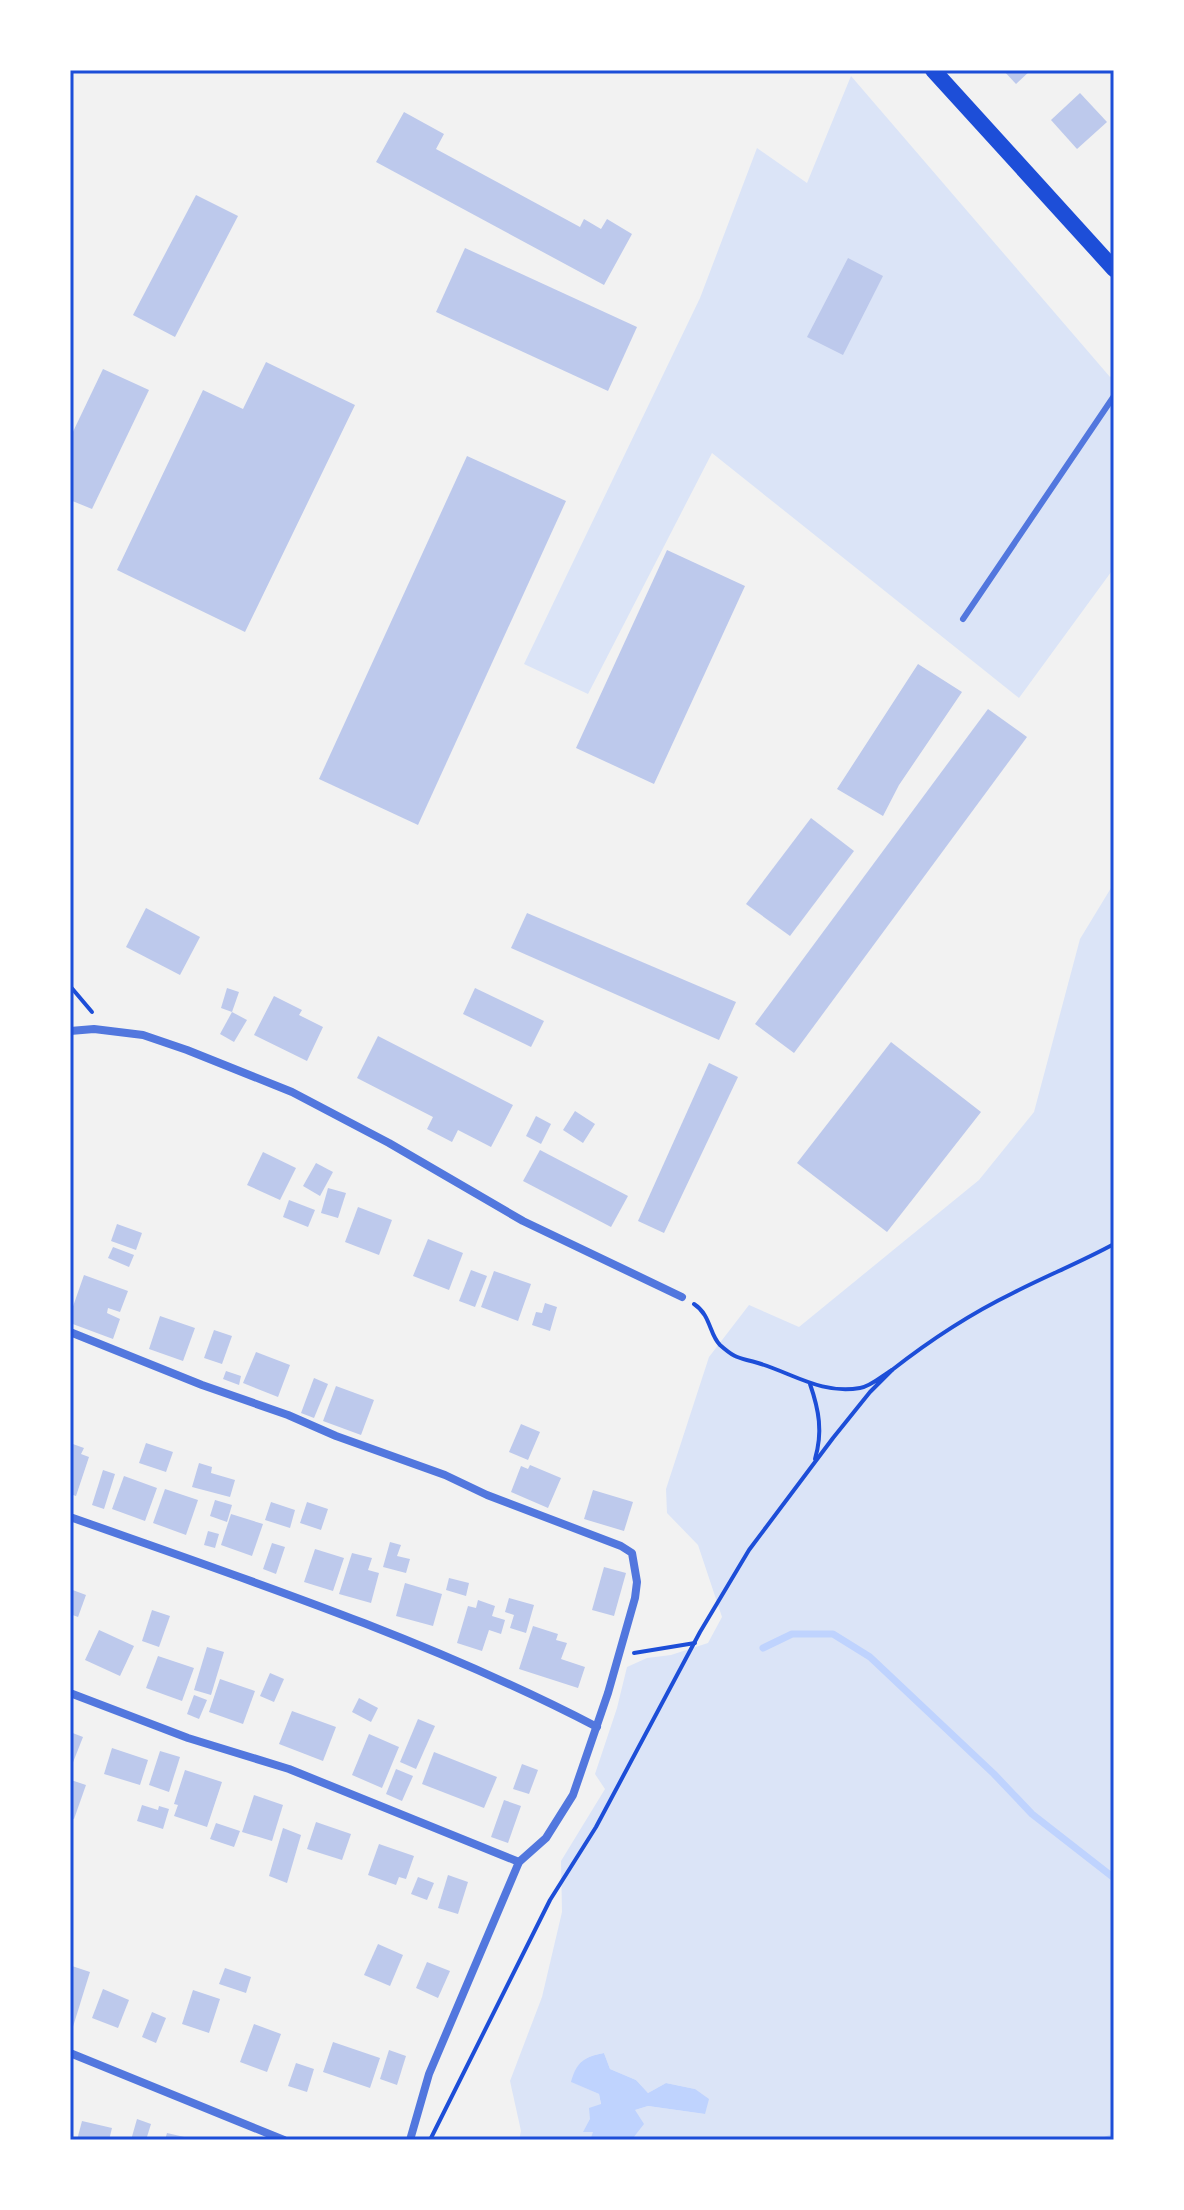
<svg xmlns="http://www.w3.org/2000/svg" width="1184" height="2210" viewBox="0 0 1184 2210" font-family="'Source Serif 4',serif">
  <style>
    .green { fill: #dbe4f7 }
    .water { fill: #bfd3fe }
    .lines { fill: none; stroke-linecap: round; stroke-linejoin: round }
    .stream { stroke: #bfd3fe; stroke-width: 7 }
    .building { fill: #bdc9ec }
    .path { stroke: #1d4ed8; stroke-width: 4 }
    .service { stroke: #5277de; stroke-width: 6 }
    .minor { stroke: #5277de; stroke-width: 8 }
    .secondary { stroke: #1d4ed8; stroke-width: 16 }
    .neatline { fill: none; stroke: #1d4ed8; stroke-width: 3 }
  </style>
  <rect width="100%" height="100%" fill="#f2f2f2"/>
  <!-- green -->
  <g class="green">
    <path d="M851,76l259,301 4,-4v195l-95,130 -307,-245 -124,241 -64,-30 176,-366 57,-150 50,35z"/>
    <path d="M1114,883v1257h-487l6,-2 2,-28 13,-4 57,8 -10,-25 -29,-6 -18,10 -12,-13 -26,-11 -6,-16c-20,4 -27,8 -32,29l27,12 2,11 -17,26h10l-4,9h-71l2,-9 -11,-50 32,-84 20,-85 -1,-51 44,-72 -10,-15 22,-66 10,-41 20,-9 24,-3 37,-12 14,-26 -24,-72 -31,-32 -1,-24 43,-132 40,-52 50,22 180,-147 55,-68 46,-173z"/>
  </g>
  <!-- water -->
  <path class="water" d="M604,2053l6,16 26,11 12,13 18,-10 29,6 14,10 -4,15 -57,-8 -13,4 9,14 -11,14 -43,2 3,-8h-10l7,-13 -1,-11 12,-4 -2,-10 -28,-12c6,-21 13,-25 33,-29z"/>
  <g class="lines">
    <!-- stream -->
    <g class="stream">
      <path d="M763,1648l29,-14h41l37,23 124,117 38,40 82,64"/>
      <path d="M1106,2140l8,-3"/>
    </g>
  </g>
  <!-- building -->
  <g class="building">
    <path d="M1003,70h28l-15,14z"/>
    <path d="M1080,93l27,29 -30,27 -26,-29z"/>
    <path d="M404,112l40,22 -8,15 144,78 4,-8 17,10 6,-10 25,15 -28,51 -228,-123z"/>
    <path d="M196,195l42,21 -63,121 -42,-22z"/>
    <path d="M465,248l172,79 -29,64 -172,-79z"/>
    <path d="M848,258l35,18 -40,79 -36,-18z"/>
    <path d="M266,362l89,43 -110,227 -128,-62 86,-180 40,19z"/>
    <path d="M103,369l46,21 -57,119 -22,-9v-62z"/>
    <path d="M467,456l99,45 -148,324 -99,-46z"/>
    <path d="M667,550l78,36 -91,198 -78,-36z"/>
    <path d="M918,664l44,28 -63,93 -16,31 -46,-27z"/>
    <path d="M988,709l39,28 -233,316 -39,-29z"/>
    <path d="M811,818l43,33 -64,85 -44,-32z"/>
    <path d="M146,908l54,29 -20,38 -54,-28z"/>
    <path d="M527,913l209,89 -17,38 -208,-92z"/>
    <path d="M227,988l12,4 -7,20 -11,-4z"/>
    <path d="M475,988l69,33 -13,26 -68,-33z"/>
    <path d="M274,996l28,14 -3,5 24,12 -16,34 -53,-26z"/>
    <path d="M232,1012l15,8 -13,22 -14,-8z"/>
    <path d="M378,1036l135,69 -22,42 -33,-17 -6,12 -25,-13 6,-12 -76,-39z"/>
    <path d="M891,1042l90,70 -94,120 -90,-69z"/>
    <path d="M709,1063l29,14 -74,156 -26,-12z"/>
    <path d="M575,1111l20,13 -12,19 -20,-13z"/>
    <path d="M536,1116l15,8 -10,20 -15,-8z"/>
    <path d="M540,1150l88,46 -17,31 -88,-46z"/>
    <path d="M263,1152l33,16 -16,32 -33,-15z"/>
    <path d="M316,1163l17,9 -13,24 -17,-10z"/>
    <path d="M328,1188l18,5 -8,25 -17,-5z"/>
    <path d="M289,1200l26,10 -7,17 -25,-10z"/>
    <path d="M358,1207l34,13 -13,35 -34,-13z"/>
    <path d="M117,1224l25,9 -6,17 -25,-9z"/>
    <path d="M428,1239l35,14 -14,37 -36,-14z"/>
    <path d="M113,1247l21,8 -5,12 -21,-9z"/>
    <path d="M471,1270l16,6 -12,31 -16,-6z"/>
    <path d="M494,1271l37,13 -13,37 -37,-14z"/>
    <path d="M84,1275l44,16 -8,21 -12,-4 -1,5 13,6 -7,20 -43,-16v-8z"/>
    <path d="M545,1303l12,4 -7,24 -18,-6 4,-13 6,1z"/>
    <path d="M160,1316l35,12 -12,33 -34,-12z"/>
    <path d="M214,1330l18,6 -10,28 -18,-6z"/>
    <path d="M256,1352l34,13 -12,32 -35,-14z"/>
    <path d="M226,1371l15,5 -2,9 -16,-6z"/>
    <path d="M314,1378l14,6 -14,34 -13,-5z"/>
    <path d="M336,1386l38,14 -13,35 -38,-14z"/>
    <path d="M521,1424l19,8 -12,28 -19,-8z"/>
    <path d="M70,1443l14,5 -3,6 8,3 -13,39 -6,-2z"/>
    <path d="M146,1443l27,9 -7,20 -27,-9z"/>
    <path d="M199,1463l13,4 -1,6 24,7 -5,17 -38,-10z"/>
    <path d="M530,1465l31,13 -13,30 -37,-16 10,-26 7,3z"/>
    <path d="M103,1470l12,4 -11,35 -12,-4z"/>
    <path d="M124,1476l33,12 -12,33 -33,-12z"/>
    <path d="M165,1489l33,11 -12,35 -33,-12z"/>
    <path d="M593,1490l40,12 -9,29 -40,-12z"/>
    <path d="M215,1500l17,5 -5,17 -17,-6z"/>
    <path d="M271,1502l24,8 -5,18 -25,-8z"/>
    <path d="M307,1502l21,7 -7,21 -21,-7z"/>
    <path d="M231,1514l32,10 -11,32 -31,-11z"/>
    <path d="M208,1531l11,3 -4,14 -11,-3z"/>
    <path d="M390,1542l11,3 -4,11 13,3 -4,14 -23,-6z"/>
    <path d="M272,1543l13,4 -9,27 -13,-5z"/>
    <path d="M315,1549l29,9 -11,33 -29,-9z"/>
    <path d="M352,1553l20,5 -4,12 11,3 -8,30 -32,-9z"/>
    <path d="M604,1567l22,6 -12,43 -22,-6z"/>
    <path d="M449,1578l20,5 -3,13 -20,-6z"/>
    <path d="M405,1583l37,11 -9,32 -37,-10z"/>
    <path d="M70,1589l16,6 -8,22 -8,-3z"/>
    <path d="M509,1598l25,7 -8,28 -16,-5 4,-13 -9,-3z"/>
    <path d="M478,1600l17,6 -3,10 13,4 -4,14 -12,-4 -7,21 -25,-8 11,-37 8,2z"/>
    <path d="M152,1610l18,6 -11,31 -17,-6z"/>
    <path d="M533,1626l25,8 -2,6 11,3 -6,16 24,8 -7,21 -59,-19z"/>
    <path d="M99,1630l35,16 -14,30 -35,-16z"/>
    <path d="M207,1647l17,5 -13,43 -17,-5z"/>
    <path d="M158,1656l36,12 -12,33 -36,-13z"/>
    <path d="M270,1673l14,6 -10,23 -14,-6z"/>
    <path d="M220,1679l35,12 -12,33 -34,-12z"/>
    <path d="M194,1695l13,5 -8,19 -12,-5z"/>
    <path d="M359,1698l19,10 -7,14 -19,-10z"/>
    <path d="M292,1711l44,16 -13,34 -44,-17z"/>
    <path d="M418,1719l17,7 -19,43 -16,-7z"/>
    <path d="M70,1732l13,5 -13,33z"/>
    <path d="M369,1734l30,13 -17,41 -30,-13z"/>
    <path d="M112,1748l36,12 -8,25 -36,-11z"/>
    <path d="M160,1751l20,6 -11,35 -20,-7z"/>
    <path d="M434,1752l63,25 -13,31 -62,-24z"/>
    <path d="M522,1764l16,6 -9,24 -16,-5z"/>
    <path d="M396,1769l17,7 -11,25 -16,-7z"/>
    <path d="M185,1770l37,12 -15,45 -33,-11 4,-11 -4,-1z"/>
    <path d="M71,1780l15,5 -12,34 -4,-1z"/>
    <path d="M254,1795l29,10 -11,36 -30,-9z"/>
    <path d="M504,1800l17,6 -13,37 -17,-6z"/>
    <path d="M142,1805l16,5 1,-4 10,3 -6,20 -26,-8z"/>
    <path d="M316,1822l35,12 -9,26 -35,-11z"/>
    <path d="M216,1823l24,8 -6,16 -24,-8z"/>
    <path d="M283,1828l18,7 -14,48 -18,-7z"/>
    <path d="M379,1844l35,12 -8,23 -7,-2 -3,8 -28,-10z"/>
    <path d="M448,1875l20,7 -10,32 -20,-6z"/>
    <path d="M418,1877l16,6 -7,17 -16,-6z"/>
    <path d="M378,1944l25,11 -13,31 -26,-11z"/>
    <path d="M427,1962l23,9 -12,27 -22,-10z"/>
    <path d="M72,1966l18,6 -19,61 -1,-62z"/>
    <path d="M225,1968l26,9 -5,16 -27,-9z"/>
    <path d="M103,1989l26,11 -11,28 -26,-10z"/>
    <path d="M193,1990l27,9 -11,34 -27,-9z"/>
    <path d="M152,2012l14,6 -10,25 -14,-6z"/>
    <path d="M254,2024l27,10 -14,38 -27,-10z"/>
    <path d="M333,2042l47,16 -10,30 -47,-16z"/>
    <path d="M389,2050l17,6 -9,29 -17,-6z"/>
    <path d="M296,2063l18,6 -7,23 -19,-6z"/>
    <path d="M137,2119l14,5 -5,16h-15z"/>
    <path d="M82,2121l30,7 -3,12h-32z"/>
    <path d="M167,2133l26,6v1h-28z"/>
  </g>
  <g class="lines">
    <!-- path -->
    <g class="path">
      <path d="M70,986l22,26"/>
      <path d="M892,1370c37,-29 78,-56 121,-77 33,-17 68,-31 101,-49"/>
      <path d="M810,1384c9,26 13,48 5,75"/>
      <path d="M634,1653l61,-10"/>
      <path d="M430,2140l120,-240 46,-73 104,-195 49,-82 84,-112 37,-46 22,-22c-10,6 -22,17 -32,18 -38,7 -68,-15 -102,-25 -20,-6 -21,-3 -38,-18 -11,-11 -9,-30 -26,-41"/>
    </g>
    <!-- service -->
    <path class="service" d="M963,619l151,-223"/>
    <!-- minor -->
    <g class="minor">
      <path d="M70,1031l24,-2 49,6 44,15 105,42 97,51 134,78 159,76"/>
      <path d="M70,1332l132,53 86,30 48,21 109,39 42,20 134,51 11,7 5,29 -2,16 -27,95 -35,102 -27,43 -27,24 -90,212 -19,66"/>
      <path d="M70,1517c176,62 362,124 527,210"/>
      <path d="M70,1693l118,45 101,31 230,93"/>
      <path d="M70,2053l214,87"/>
    </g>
    <!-- secondary -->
    <path class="secondary" d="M933,70l181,199"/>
  </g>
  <!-- border -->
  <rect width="1184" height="2210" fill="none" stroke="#ffffff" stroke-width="144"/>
  <rect x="72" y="72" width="1040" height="2066" class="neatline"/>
</svg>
